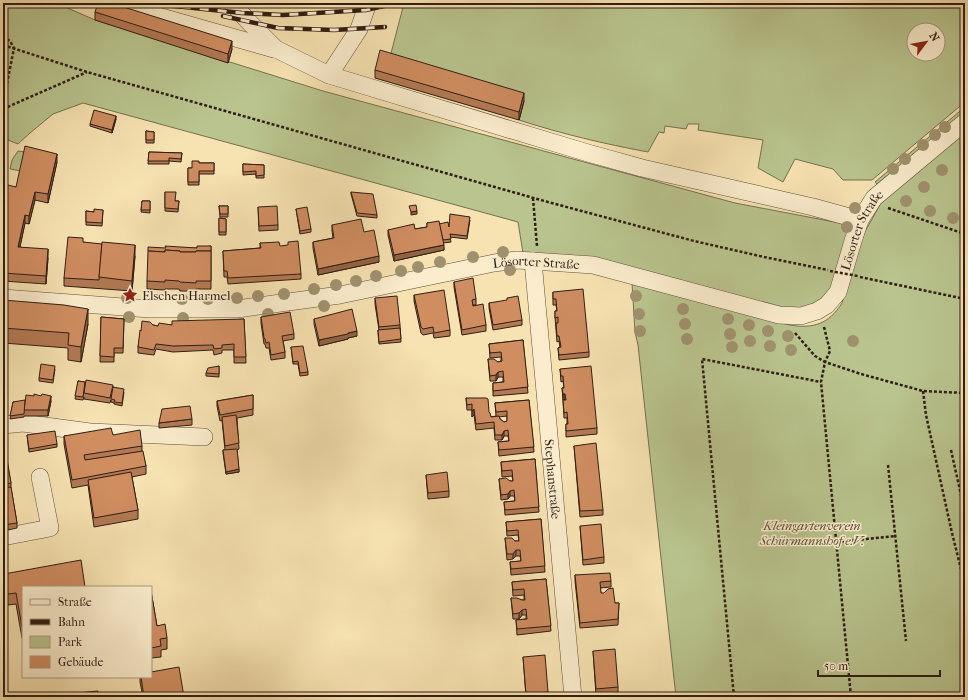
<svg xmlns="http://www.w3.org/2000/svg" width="968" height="700" viewBox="0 0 968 700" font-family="'IM FELL French Canon',serif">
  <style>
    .green { fill: #b9c48e; stroke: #747050; fill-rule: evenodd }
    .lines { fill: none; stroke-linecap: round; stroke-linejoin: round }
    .minor-casing { stroke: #624e3a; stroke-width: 18 }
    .path { stroke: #301d13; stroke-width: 2.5; stroke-dasharray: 3 2; stroke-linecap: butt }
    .minor { stroke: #faeccc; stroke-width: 17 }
    .rail-casing { stroke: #301d13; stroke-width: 4.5 }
    .rail { stroke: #faeccc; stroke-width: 3; stroke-dasharray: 9; stroke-linecap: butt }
    .path-bridge { stroke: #301d13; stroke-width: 2.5; stroke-dasharray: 3 2; stroke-linecap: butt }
    .tree { fill: #a0916e }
    .wall { fill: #b27953; stroke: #301d13; fill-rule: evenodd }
    .shaded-wall { fill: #916343; stroke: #301d13 }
    .building { fill: #cf8d60; stroke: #301d13 }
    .labels { text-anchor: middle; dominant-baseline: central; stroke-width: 3; stroke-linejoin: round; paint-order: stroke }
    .street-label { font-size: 13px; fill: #301d13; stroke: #faeccc }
    .poi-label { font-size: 13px; fill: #301d13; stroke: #faeccc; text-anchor: start }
    .park-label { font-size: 13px; font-style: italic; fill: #594f38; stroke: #faeccc }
  </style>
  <rect width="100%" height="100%" fill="#f7e2b1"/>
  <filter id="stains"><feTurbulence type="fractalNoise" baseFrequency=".005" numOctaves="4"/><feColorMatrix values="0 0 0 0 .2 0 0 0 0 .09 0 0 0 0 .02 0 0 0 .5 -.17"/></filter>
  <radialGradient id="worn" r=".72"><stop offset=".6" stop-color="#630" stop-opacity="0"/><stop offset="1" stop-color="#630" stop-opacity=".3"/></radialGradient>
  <!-- green -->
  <g class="green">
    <path d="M3,3h53l39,17 228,71 412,112 105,20 9,7 -17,59 -11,11 -18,8 -16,1 -264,-56 -5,-31 -435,-119 -30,11 -23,19 -12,11 -10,-4 -3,-14 -1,-14 -1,-2v-20l3,-21 -3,-2z"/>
    <path d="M428,3h537v99l-93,78h-29l-10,-11 -38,-10 -12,23 -25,-14 5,-28 -65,-10 1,-6h-11l-2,5 -21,-3 -1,7 -5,-1 -11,20c-43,-8 -86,-18 -129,-32l5,-19 -135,-40 14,-54zM914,30h24v24h-24z"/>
    <path d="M965,107v6l-88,71 -2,-2z"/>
    <path d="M965,130v567h-289l-38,-352 -3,-13 -3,-49 158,42c23,4 39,-1 52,-22l20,-66 19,-34z"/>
    <path d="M18,151l7,1 -4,19 -11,-2 2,-9z"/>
  </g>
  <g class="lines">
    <defs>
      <g id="minor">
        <path d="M121,3l19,8 134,38"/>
        <path d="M232,3l17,19 27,27 53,26 259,78 54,15 171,39 47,13"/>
        <path d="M329,75l30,-46 9,-26"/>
        <path id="s1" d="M533,261l40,436"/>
        <path id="s2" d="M3,298l147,11h87l103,-14 154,-32 23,-3 76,5 186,50 22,1 16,-5 10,-6 11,-13 15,-51 7,-21 14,-22 91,-76"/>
        <path d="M3,425l20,-2 67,9 114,5"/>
        <path d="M3,537l47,-9 -10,-51"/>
      </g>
    </defs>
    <!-- minor casing -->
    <use href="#minor" class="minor-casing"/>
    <!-- path -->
    <g class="path">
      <path d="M3,36l7,5 4,7 -11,56"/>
      <path d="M3,45l84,27 461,130 146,39 70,16 64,13"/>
      <path d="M3,109l84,-37"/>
      <path d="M533,198l4,48"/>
      <path d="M888,208l77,26"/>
      <path d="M860,277l105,22"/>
      <path d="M824,327l6,24 -5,11 36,12 62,17 42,2"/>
      <path d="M795,333l20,23 10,6 -4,20 30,315"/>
      <path d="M923,391l3,24 26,118 13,52"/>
      <path d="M951,450l14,63"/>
      <path d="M888,465l18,176"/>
      <path d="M836,542l59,-6"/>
      <path d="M734,697l-32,-338 119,23"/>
    </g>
    <!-- minor -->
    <use href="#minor" class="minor"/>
    <defs>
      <g id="rail">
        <path d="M146,3l96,10 41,2 83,-5 31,-7"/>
        <path d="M223,16l55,12 56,2 51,-3"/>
      </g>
    </defs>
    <!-- rail casing -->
    <use href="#rail" class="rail-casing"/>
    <!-- rail -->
    <use href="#rail" class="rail"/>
    <!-- path-bridge -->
    <path class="path-bridge" d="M830,271l28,5"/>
  </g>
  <!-- trees -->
  <g class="tree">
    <circle cx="945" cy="127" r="6"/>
    <circle cx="935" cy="135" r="6"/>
    <circle cx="923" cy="145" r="6"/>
    <circle cx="905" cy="159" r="6"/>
    <circle cx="893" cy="169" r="6"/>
    <circle cx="942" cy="170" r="6"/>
    <circle cx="924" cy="187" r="6"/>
    <circle cx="906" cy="201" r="6"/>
    <circle cx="855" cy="208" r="6"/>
    <circle cx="930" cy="211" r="6"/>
    <circle cx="953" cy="218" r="6"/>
    <circle cx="847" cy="227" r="6"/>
    <circle cx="503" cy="252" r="6"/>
    <circle cx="473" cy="257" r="6"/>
    <circle cx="440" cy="262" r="6"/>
    <circle cx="418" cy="267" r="6"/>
    <circle cx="510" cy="270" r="6"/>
    <circle cx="401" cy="271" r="6"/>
    <circle cx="376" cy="276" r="6"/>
    <circle cx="356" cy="281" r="6"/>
    <circle cx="336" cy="285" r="6"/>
    <circle cx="314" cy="289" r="6"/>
    <circle cx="284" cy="294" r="6"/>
    <circle cx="258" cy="296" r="6"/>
    <circle cx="636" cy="296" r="6"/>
    <circle cx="127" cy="298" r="6"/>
    <circle cx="237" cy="298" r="6"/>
    <circle cx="182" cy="299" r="6"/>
    <circle cx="208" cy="299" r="6"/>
    <circle cx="324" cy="306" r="6"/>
    <circle cx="683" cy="309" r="6"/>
    <circle cx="268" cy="314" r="6"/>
    <circle cx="639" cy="314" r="6"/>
    <circle cx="129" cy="317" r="6"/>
    <circle cx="183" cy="318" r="6"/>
    <circle cx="728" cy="319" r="6"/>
    <circle cx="685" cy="324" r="6"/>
    <circle cx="749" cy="325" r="6"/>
    <circle cx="640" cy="331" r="6"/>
    <circle cx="768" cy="331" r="6"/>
    <circle cx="730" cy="334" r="6"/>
    <circle cx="788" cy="336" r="6"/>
    <circle cx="687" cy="339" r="6"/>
    <circle cx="750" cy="341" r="6"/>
    <circle cx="853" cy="341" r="6"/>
    <circle cx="770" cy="346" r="6"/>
    <circle cx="732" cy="347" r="6"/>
    <circle cx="791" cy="350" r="6"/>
  </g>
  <!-- wall -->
  <g class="wall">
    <path d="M95,12l137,37 -4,14 -133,-43z"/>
    <path d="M375,70l149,31 -5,19 -144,-42z"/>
    <path d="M116,119l-4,14 -22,-7v-2z"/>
    <path d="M146,131l8,1v11h-8z"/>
    <path d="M149,152l33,1 -1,9 -12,-1v3h-21z"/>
    <path d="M57,162l-9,41 -13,-3 -6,24 -4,-1 -5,24 28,11 -2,26 -43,-3v-91l13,-3z"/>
    <path d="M199,163h15v11h-15v11h-11v-17h4z"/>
    <path d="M243,164l21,1v13h-8v-4l-13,1z"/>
    <path d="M165,192l10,9h4l-1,11 -13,-1z"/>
    <path d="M351,192l26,23v3l-20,-2 -6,-22z"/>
    <path d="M142,201h8v12l-9,-1z"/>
    <path d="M219,206h9v11h-8z"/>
    <path d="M258,207l20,18v5l-19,1z"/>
    <path d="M296,209l15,20v3l-11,2z"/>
    <path d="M103,210l-1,16 -16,-1v-14l8,1z"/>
    <path d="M219,218l7,1v16h-7z"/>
    <path d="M470,220l-3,19 -17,-2 1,5 -8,1 1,7 -50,11 -6,-26v-5l27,-1 12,-2v-4l12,1 10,3z"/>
    <path d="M332,225l32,7 15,30 -61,13 -5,-27v-6l20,-4 -1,-7z"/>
    <path d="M83,242l52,14 -3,35 -68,-5v-8z"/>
    <path d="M260,243l20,3 21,28v5l-73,5 -1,-7h-3l-1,-26 37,-3z"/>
    <path d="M211,246v43h-15v2h-16l-1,-2h-14v1l-18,-1v-8l19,-33h31z"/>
    <path d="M454,282l22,17v6h-3l13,20v6l-24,4 -8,-48z"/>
    <path d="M553,292l36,60v5l-30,3 -1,-12 2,-1 -1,-6 -2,1 -2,-25v-6h2l-1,-6h-3z"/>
    <path d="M414,295l36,35v6l-16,2 -1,-5 -10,2 -2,-2 -7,-32z"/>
    <path d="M375,298l25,27 1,17 -22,2 -1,-11v-3h1l-4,-26z"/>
    <path d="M3,300l85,24 -7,38 -13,-2v-12l-65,-5z"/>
    <path d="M489,303l33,17v5l-29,5 -4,-22z"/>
    <path d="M101,317l23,2 -1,34h-9v9h-14z"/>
    <path d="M261,317l33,17v5l-11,2 2,11v6l-14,2 -2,-12h-3l-1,-4h-1l-3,-21z"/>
    <path d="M244,319l2,44h-12v-13h-12v3l-8,2 -1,-5 -40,2 -17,-3 -2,6 -16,-2v-6l3,-16 12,-6 5,1 14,-1z"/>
    <path d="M314,319l43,17 -9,2v1l-29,7 -5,-22z"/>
    <path d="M523,340l5,53 -35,3v-13l10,-1v-5h-5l-2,4h-6l-2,-22 10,3 3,-1v-4l-11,1 -1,-14z"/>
    <path d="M291,347l17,25v3l-8,1 -2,-12h-5z"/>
    <path d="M219,366v11l-13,-1v-3z"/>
    <path d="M55,369l-2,14 -14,-2v-3z"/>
    <path d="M560,369l37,59v6l-31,3v-13h1v-6h-3l-1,-18h2v-1l-2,1 -1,-12h2l-1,-7 -2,1z"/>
    <path d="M78,381l35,6 11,5 -2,14 -8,-2v-1l-3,-1v-2l-1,3 -26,-4v-2l-1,3 -8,-1z"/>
    <path d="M253,395v20l-16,3 2,31 -2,1 2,22 -13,2 -3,-21v-3h2l-3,-30 -2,1 -3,-15v-5z"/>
    <path d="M466,398l23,14 2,5 5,-1 -1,-13 34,-3 5,52 -35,4 -1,-14 11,-1 -1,-5h-4l-2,4h-7l-1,-12 -18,2 -2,-15 -2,2v-7h-5zM507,416v5l-3,1 -4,-3 -1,-2z"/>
    <path d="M51,401l-3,15h-24v1l-14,2 3,-17z"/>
    <path d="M192,419v6l-33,3v-5z"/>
    <path d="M27,435l30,9v3l-28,5z"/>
    <path d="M113,435l29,11v5l4,15v8l-14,3 6,33v9l-44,8 -6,-42 -16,3 -8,-44v-8z"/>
    <path d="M3,442l8,41v5l6,35v5l-14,3z"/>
    <path d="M574,446l29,64v5l-23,2z"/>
    <path d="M535,459l4,53 -34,3 -1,-13 11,-1 -1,-5h-4l-2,3 -7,1 -2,-21 11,2h3l-1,-5 -10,1 -1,-15z"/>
    <path d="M426,475l23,16v6l-21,2z"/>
    <path d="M541,519l4,53 -34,3 -1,-13 11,-1 -1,-5h-4l-3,3 -6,1 -2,-22 10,3h4l-1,-6 -11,1 -1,-14z"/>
    <path d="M580,526l24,31v6l-21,2z"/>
    <path d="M4,574l19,13v51h-1l-6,-34 -8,1 -4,-20z"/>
    <path d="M575,575l36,6v6l-11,1 1,5 14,10h4l-1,22 -38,3 -5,-47z"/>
    <path d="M546,579l5,52 -34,4 -1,-15 10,-1v-4h-4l-3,4h-6l-2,-21 11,2h2v-5l-11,1 -1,-14z"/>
    <path d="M151,591l6,35 10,12v11l-6,1v7l-10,1z"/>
    <path d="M593,651l25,36v6l-22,2z"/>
    <path d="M523,657l25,35v5h-22z"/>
    <path d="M140,677h11l33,20h-41l-3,-15z"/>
  </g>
  <!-- shaded-wall -->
  <g class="shaded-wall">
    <path d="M232,41v8l-4,14v-9z"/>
    <path d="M524,93v8l-5,19v-8z"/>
    <path d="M116,116v3l-4,14v-3z"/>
    <path d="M57,154v8l-9,41v-9z"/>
    <path d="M35,192v8l-6,24v-8z"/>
    <path d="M417,211v3l-6,1v-3z"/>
    <path d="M25,215v8l-7,32v-8z"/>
    <path d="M135,245v11l-3,35v-10z"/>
    <path d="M444,245v5l-50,11v-6z"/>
    <path d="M48,249v9l-2,26v-8z"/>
    <path d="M379,256v6l-61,13v-6z"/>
    <path d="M88,309v15l-7,38v-15z"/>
    <path d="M357,331v5l-9,2v1l-29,7v-6z"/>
    <path d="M498,372v5l-2,4v-6z"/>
    <path d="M563,394h2v5l-2,1z"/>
    <path d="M51,396v5l-3,15v-6z"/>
    <path d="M474,409v6l-2,2v-6z"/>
    <path d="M504,431v5l-2,4v-5z"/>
    <path d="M239,469v3l-13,2v-2z"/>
    <path d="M510,491v5l-2,3v-5z"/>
    <path d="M516,550v6l-3,3v-5z"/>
    <path d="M522,610v5l-3,4v-6z"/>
  </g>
  <!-- building -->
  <g class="building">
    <path d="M98,3h13l121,38 -4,13 -133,-42z"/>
    <path d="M380,50l144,43 -5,19 -144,-42z"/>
    <path d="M94,110l22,6 -4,14 -22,-6z"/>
    <path d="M146,131l8,1v8h-8z"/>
    <path d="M25,146l32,8 -9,40 -13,-2 -6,24 -4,-1 -7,32 30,2 -2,27 -43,-3v-83l1,-6 12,3z"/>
    <path d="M149,152l33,1 -1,6 -12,-1v3h-21z"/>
    <path d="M192,161h7v2h15v8h-15v11h-11v-14h4z"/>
    <path d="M243,164l21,1v10l-8,1v-5l-13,1z"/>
    <path d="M165,192h11l-1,9h4l-1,8 -13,-1z"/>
    <path d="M351,192l22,2 4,21 -20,-2z"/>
    <path d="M142,201h8v9h-9z"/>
    <path d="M416,205l1,6 -6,1 -2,-6z"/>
    <path d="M219,206h9v8h-8z"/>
    <path d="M277,206l1,19 -19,1 -1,-19z"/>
    <path d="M307,207l4,22 -11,2 -4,-22z"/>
    <path d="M94,209l9,1 -1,13 -16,-1v-11l8,1z"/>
    <path d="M450,214l20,3 -3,19 -17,-2 1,5 -8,1 -4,-16 9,-2 1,5z"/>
    <path d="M219,218l7,1v13h-7z"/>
    <path d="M361,219l3,13 10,-2 5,26 -61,13 -5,-27 21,-4 -2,-13z"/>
    <path d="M439,221l5,24 -50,10 -6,-25 26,-6 1,5 12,-2v-4z"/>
    <path d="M68,237l15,1v4l19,2 -3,36 -35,-2z"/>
    <path d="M298,241l3,33 -73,4 -1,-7h-3l-1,-20 38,-3 -1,-5 19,-1 1,4 8,-1v-3z"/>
    <path d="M102,242l33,3 -3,36 -33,-4z"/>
    <path d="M165,246l32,2v-2h14v5h-15v1h-16v-1l-15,-1v2l-17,-1v-4l18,1z"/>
    <path d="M165,250l15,1v1h16v-1h15v30h-15v2l-16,-1 -1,-1 -14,-1v2l-18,-1 1,-30 17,1z"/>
    <path d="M473,278l3,21 -4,1 1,6 10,-2 3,21 -24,5 -8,-48z"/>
    <path d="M583,289l6,63 -30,3 -1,-7 3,-1 -2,-11h-2l-1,-13h2v-6l-3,1v-7h2l-1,-12h-3v-7z"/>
    <path d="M444,290l6,40 -16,3 -1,-6 -10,2 -2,-2 -7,-32z"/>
    <path d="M397,296l3,29 -21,2 -4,-29z"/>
    <path d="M518,296l4,24 -29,5 -4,-22 18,-3v-2z"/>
    <path d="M3,300l61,5 24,4 -7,38 -13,-2 1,-12 -66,-5z"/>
    <path d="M352,309l5,22 -9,2v1l-29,6 -5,-21z"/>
    <path d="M290,312l4,22 -12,2 3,16 -14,3 -2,-13 -3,1 -1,-4 -1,-1 -3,-21z"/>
    <path d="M101,317l23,2 -1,29h-9v9l-14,-1z"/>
    <path d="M244,319l2,38h-12v-13l-12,1v3l-8,1 -1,-4 -40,1 -17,-2 -2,6 -16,-3 2,-17 1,1 1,-10 8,1 3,3 5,1 1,-3 13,2v-4z"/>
    <path d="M400,328l1,11 -22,3 -1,-12z"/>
    <path d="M523,340l5,47 -35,4v-8l11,-1 -1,-11 -5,1 -2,3 -6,1 -2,-17h6l4,3 4,-1 -1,-9 -11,1 -1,-9z"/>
    <path d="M303,346l5,26 -8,1 -2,-12 -5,1 -2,-15z"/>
    <path d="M41,364l14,2 -2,14 -14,-2z"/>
    <path d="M219,366v8l-13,-1 2,-5z"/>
    <path d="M591,366l6,62 -31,3v-7h2l-1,-12 -3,1 -1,-13h3l-1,-6h-2l-1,-6h2l-1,-12h-2l-1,-7z"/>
    <path d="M86,380l27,5 -3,13 -26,-5z"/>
    <path d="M78,381l7,1 -2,15 -8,-1z"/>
    <path d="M113,387l11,2 -2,14 -8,-1 1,-2 -4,-1z"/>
    <path d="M34,394l7,2 1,-2 9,2 -3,14h-24l2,-15 8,1z"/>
    <path d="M253,395v14l-33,6 -3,-14z"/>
    <path d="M466,398h20l2,1 1,13 1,1 1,4 8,-1 1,3 4,3 3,-1v-10l-11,1 -1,-9 34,-3 5,47 -35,3 -1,-8 11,-1 -1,-11 -4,1 -2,4h-7l-1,-13 -18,2 -2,-15 -2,2v-7l-5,1z"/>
    <path d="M25,400l-1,14 -14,2 3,-14z"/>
    <path d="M190,406l2,13 -33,4 3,-14z"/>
    <path d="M236,415l3,28 -14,3 -3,-29z"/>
    <path d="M111,428l2,7 27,-5 2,16 -58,9 1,5 58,-9 3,15 -74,14 -8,-44z"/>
    <path d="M55,431l2,13 -28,5 -2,-14z"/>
    <path d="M596,443l7,67 -23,1 -6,-65z"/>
    <path d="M3,447h2l6,36 -8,2z"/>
    <path d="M237,449l2,20 -13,3 -3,-22z"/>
    <path d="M535,459l4,48 -34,3 -1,-8 11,-1 -1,-11 -4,1 -2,3 -7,1 -2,-16 7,-1 4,3h3l-1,-11 -10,1 -1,-9z"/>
    <path d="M131,472l7,38 -44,8 -6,-38z"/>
    <path d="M447,472l2,19 -21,2 -2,-18z"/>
    <path d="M11,487l6,36 -14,2v-37z"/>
    <path d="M541,519l4,47 -34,3 -1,-7 11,-1 -1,-11h-4l-3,4h-6l-2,-16h7l3,3h4l-1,-11 -11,1 -1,-9z"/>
    <path d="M601,524l3,33 -21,3 -3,-34z"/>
    <path d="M81,560l4,27h-62v40h-1l-6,-34 -8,1 -4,-20z"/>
    <path d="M610,573l1,8 -11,1 1,11h3l4,-4 5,-1 2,15h4l-1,16 -38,4 -5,-48z"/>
    <path d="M546,579l5,47 -34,3 -1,-9 11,-1 -1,-10 -4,1 -3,3 -6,1 -2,-16h6l5,2h3l-1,-11 -11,1 -1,-8z"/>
    <path d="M151,591l6,35 8,-2 2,14 -7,1 1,7 -10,2z"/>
    <path d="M615,649l3,38 -22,2 -3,-38z"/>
    <path d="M545,655l3,37 -22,2 -3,-37z"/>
    <path d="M179,667l5,30h-40l-3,-20h10v-5z"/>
    <path d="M98,691v6h-54v-1z"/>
  </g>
  <!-- icons -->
  <defs>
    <symbol id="sight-bare" viewBox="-9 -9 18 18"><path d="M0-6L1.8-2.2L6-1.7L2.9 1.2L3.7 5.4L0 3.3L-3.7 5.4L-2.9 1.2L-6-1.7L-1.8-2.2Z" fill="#8f2418" stroke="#faeccc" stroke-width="2.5" paint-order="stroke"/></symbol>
  </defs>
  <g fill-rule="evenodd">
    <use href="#sight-bare" x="119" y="284" width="22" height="22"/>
  </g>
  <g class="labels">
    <!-- street labels -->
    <g class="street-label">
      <text stroke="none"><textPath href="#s2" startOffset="922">Lösorter Straße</textPath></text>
      <text stroke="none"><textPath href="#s2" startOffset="538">Lösorter Straße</textPath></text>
      <text stroke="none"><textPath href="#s1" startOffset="219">Stephanstraße</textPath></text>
    </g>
    <!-- poi labels -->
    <g class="poi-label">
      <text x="142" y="295">Elschen Harmel</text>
    </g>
    <!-- park labels -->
    <g class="park-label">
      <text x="812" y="525">Kleingartenverein<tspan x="812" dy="15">Schürmannshof e.V.</tspan></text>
    </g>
  </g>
  <!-- margin -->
  <rect width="968" height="700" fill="none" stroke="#f7e2b1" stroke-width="16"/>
  <rect x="4" y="4" width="960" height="692" fill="none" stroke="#301d13" stroke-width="2"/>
  <rect x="8" y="8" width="952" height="684" fill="none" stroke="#301d13"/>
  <!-- legend -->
  <rect x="22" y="586" width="130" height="92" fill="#faeccc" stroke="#a99982"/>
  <rect x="30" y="599" width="20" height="6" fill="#faeccc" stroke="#a99982"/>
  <text x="58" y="606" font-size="12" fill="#301d13">Straße</text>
  <rect x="30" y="619" width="20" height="6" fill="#301d13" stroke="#a99982"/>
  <text x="58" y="626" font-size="12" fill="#301d13">Bahn</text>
  <rect x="30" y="636" width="20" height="12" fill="#b9c48e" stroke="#a99982"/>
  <text x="58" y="646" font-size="12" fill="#301d13">Park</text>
  <rect x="30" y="656" width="20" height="12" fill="#cf8d60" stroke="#a99982"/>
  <text x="58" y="666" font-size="12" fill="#301d13">Gebäude</text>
  <!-- north arrow -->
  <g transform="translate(926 42) rotate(58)"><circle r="19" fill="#faeccc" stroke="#a99982"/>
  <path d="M0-3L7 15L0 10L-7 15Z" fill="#8f2418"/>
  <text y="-6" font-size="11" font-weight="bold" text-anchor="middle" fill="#301d13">N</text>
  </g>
  <!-- scale -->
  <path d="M818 670v6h122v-6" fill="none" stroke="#301d13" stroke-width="2"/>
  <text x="824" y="670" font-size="12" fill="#301d13" stroke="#faeccc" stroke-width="3" paint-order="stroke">50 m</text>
  <rect width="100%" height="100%" filter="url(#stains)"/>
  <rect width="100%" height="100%" fill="url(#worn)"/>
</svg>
